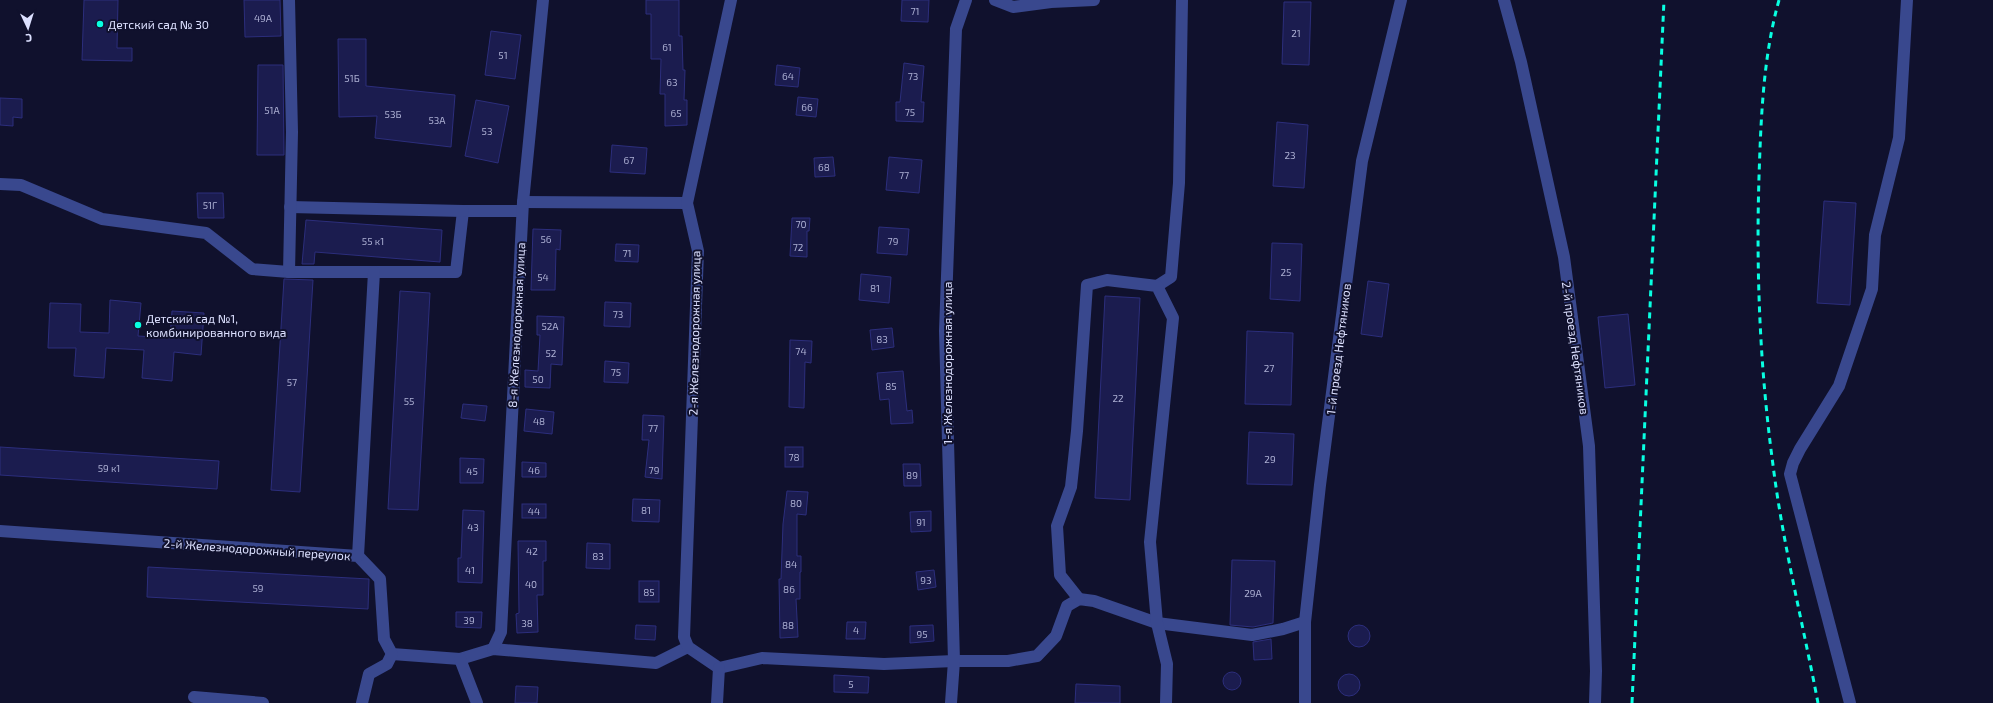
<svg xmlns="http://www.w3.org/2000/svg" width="1993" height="703" viewBox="0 0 1993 703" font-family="'Exo 2',sans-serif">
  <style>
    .building { fill: #1b1c4f; stroke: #2c2e7c }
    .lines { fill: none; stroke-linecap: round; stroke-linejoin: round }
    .minor { stroke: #39488e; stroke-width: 12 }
    .rail { stroke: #08ffe1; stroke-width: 3; stroke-dasharray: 6 5; stroke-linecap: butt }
    .poi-dot { fill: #08ffe1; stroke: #10112d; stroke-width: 1.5 }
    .labels { text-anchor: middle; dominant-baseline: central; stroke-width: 4; stroke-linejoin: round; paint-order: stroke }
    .number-label { font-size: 10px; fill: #acafd3 }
    .poi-label { font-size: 12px; fill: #dce0ff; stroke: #10112d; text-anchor: start }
    .street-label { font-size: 12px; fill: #dce0ff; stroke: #10112d }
  </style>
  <rect width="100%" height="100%" fill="#10112d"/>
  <!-- building -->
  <g class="building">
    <path d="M84,0h34l-1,48h15v13l-50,-1z"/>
    <path d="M244,0h36l1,36 -36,1z"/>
    <path d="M646,0h33v36h3l1,34h2l-1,30h3v25l-22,1v-32h-5l1,-35h-10v-45h-5z"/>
    <path d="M902,0h27l-1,22 -27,-1z"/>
    <path d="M1284,2h27l-2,63 -27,-1z"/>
    <path d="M491,31l30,4 -6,44 -30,-4z"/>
    <path d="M338,39h28v47l89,9 -4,52 -76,-9 2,-22 -38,1z"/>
    <path d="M904,63l20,3 -3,36h3l-1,20 -27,-1v-19h4z"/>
    <path d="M258,65h25l1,90h-27z"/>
    <path d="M777,65l23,3 -2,19 -23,-2z"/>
    <path d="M798,97l20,2 -2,18 -20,-2z"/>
    <path d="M0,98l22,1v19l-9,-1v9l-13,-1z"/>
    <path d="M476,100l33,6 -11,57 -33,-7z"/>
    <path d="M1277,122l31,3 -4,63 -31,-2z"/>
    <path d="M612,145l35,3 -2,26 -35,-2z"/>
    <path d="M833,157l2,19 -20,1 -1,-19z"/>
    <path d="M889,157l33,3 -3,33 -33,-3z"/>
    <path d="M197,193h26l1,25h-26z"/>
    <path d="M1824,201l32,2 -6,102 -33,-2z"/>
    <path d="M792,218h18l-1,13h-2v26l-17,-1z"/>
    <path d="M306,220l136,10 -2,32 -125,-10 -1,12h-12z"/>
    <path d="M879,227l30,2 -2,26 -30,-2z"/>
    <path d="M533,229l28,1 -1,20 -4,-1 -1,41h-24z"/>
    <path d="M1272,243l30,1 -2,57 -30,-2z"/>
    <path d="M616,244l23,1 -1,17 -23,-1z"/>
    <path d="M861,274l30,3 -2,26 -30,-3z"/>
    <path d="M284,279l29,1 -13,212 -29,-2z"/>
    <path d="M1368,281l21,3 -7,53 -21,-3z"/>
    <path d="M400,291l30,2 -12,217 -30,-1z"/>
    <path d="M1105,296l35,2 -10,202 -35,-2z"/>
    <path d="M110,300l31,3 -3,33 32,2 2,-27 32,2 -3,42 -27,-3 -2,29 -30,-3 2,-28 -38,-2 -2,30 -30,-2 2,-28h-28l2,-45 31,1 -1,28 29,1z"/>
    <path d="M605,302l26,1 -1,24 -26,-1z"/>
    <path d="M1628,314l7,71 -30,3 -7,-71z"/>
    <path d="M537,316l27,1 -2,48 -11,-1 -1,24 -25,-1v-17l13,1 2,-36h-3z"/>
    <path d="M892,328l2,19 -22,3 -2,-20z"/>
    <path d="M1247,331l46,2 -2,72 -46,-1z"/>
    <path d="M790,340l22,1 -1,22 -6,-1 -1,46 -15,-1z"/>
    <path d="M605,361l24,2 -1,20 -24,-1z"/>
    <path d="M903,371l4,40 5,-1 1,13 -22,1 -2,-25 -9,1 -3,-27z"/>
    <path d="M463,404l24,2 -2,15 -24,-3z"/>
    <path d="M526,409l28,3 -2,22 -28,-3z"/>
    <path d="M643,415l21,1 -2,63 -17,-2 4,-37h-7z"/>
    <path d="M1249,432l45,2 -2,51 -45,-1z"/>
    <path d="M0,447l219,14 -2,28 -217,-14z"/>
    <rect x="785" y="447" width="18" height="20"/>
    <path d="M460,458l24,1 -1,24h-23z"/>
    <path d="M522,462l24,1v14h-24z"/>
    <path d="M903,464h17l1,22h-17z"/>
    <path d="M787,491l21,1 -2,23 -9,-1v42h4v16h-1v27h-4l2,38 -18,1 -1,-59h2l2,-55z"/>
    <path d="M633,499l27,1 -1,22 -27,-1z"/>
    <rect x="522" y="504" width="24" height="14"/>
    <path d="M463,510l21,1 -2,72 -24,-1v-24h3z"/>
    <path d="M931,511v20l-20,1 -1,-20z"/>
    <path d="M518,541h28v20h-3v34h-6l1,37 -21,1 -1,-19 3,-1z"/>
    <path d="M587,543l23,1v25l-24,-1z"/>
    <path d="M1232,560l43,1 -2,62 -20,4 -23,-2z"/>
    <path d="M148,567l221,12 -1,30 -221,-12z"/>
    <path d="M934,570l2,17 -18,3 -2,-18z"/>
    <rect x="639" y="581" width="20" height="21"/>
    <path d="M456,612h26l-1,16 -25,-1z"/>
    <path d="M847,622h19l-1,17h-19z"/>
    <circle cx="1359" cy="636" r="11"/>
    <path d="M636,625l20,1 -1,14 -20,-1z"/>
    <path d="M933,625l1,16 -24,2v-17z"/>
    <path d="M1271,639l1,20 -18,1 -1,-18z"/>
    <circle cx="1232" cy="681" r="9"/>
    <circle cx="1349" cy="685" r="11"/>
    <path d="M834,675l35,2 -1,16 -34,-1z"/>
    <path d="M1076,684l44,2v17h-45z"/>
    <path d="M516,686l22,1 -1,16h-22z"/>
  </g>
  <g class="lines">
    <!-- minor -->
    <g class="minor">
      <path d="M995,0l18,7 38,-5 43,-2"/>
      <path d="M1504,0l17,62 43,195 25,189 7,225 -1,32"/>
      <path d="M0,184l21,1 81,34 104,14 46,36 37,3h167l7,-61h59"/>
      <path d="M523,202l164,1"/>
      <path d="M290,207l173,4"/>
      <path d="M289,272l3,-140 -3,-132"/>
      <path d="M1157,286l14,-9 8,-94 3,-183"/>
      <path d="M0,531l358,25 22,23 4,60 8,15 68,5 33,-10 163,14 32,-16 31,21 43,-10 122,6 70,-3h54l29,-5 19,-20 11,-30 12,-7 15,2 63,22 95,12 31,-6 22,-7"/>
      <path d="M358,556l16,-284"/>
      <path d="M1079,599l-19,-24 -3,-49 14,-39 6,-56 10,-146 20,-5 50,6 16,32 -23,224 7,81 10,41 -1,39"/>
      <path d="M688,647l-4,-10 14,-386 -11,-48 44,-203"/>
      <path d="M493,649l8,-17 22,-430 20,-202"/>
      <path d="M460,659l17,44"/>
      <path d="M194,697l69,6"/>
      <path d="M362,703l7,-29 18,-10 5,-10"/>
      <path d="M717,703l2,-35"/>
      <path d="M951,703l3,-42 -9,-330 11,-302 10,-29"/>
      <path d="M1305,703v-81l15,-137 42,-324 39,-161"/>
      <path d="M1850,703l-60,-229 3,-11 7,-14 39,-63 33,-97 3,-54 24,-97 8,-138"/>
    </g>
    <!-- rail -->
    <g class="rail">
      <path d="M1779,0c-16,57 -18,118 -20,177 -3,96 1,192 14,288 10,80 30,159 45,238"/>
      <path d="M1632,703l32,-703"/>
    </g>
  </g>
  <!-- markers -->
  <g class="poi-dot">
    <circle cx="100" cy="24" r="4"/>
    <circle cx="138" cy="325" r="4"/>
  </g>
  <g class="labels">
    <!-- number labels -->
    <g class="number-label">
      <text x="915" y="11">71</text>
      <text x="263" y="18">49А</text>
      <text x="1296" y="33">21</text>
      <text x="667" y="47">61</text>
      <text x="503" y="55">51</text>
      <text x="788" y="76">64</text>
      <text x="913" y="76">73</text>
      <text x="352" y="78">51Б</text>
      <text x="672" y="82">63</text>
      <text x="807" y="107">66</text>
      <text x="272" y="110">51А</text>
      <text x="910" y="112">75</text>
      <text x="676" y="113">65</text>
      <text x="393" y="114">53Б</text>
      <text x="437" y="120">53А</text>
      <text x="487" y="131">53</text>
      <text x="1290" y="155">23</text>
      <text x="629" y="160">67</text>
      <text x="824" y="167">68</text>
      <text x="904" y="175">77</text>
      <text x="210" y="205">51Г</text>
      <text x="801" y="224">70</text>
      <text x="546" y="239">56</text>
      <text x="373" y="241">55 к1</text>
      <text x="893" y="241">79</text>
      <text x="798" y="247">72</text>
      <text x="627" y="253">71</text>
      <text x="1286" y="272">25</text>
      <text x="543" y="277">54</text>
      <text x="875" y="288">81</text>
      <text x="618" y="314">73</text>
      <text x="550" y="326">52А</text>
      <text x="882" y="339">83</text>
      <text x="801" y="351">74</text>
      <text x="551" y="353">52</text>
      <text x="1269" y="368">27</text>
      <text x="616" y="372">75</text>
      <text x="538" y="379">50</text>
      <text x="292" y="382">57</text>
      <text x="891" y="386">85</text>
      <text x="1118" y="398">22</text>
      <text x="409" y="401">55</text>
      <text x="539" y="421">48</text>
      <text x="653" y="428">77</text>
      <text x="794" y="457">78</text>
      <text x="1270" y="459">29</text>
      <text x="109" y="468">59 к1</text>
      <text x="534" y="470">46</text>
      <text x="654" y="470">79</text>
      <text x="472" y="471">45</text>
      <text x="912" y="475">89</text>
      <text x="796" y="503">80</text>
      <text x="646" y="510">81</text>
      <text x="534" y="511">44</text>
      <text x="921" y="522">91</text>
      <text x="473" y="527">43</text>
      <text x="532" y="551">42</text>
      <text x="598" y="556">83</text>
      <text x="791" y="564">84</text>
      <text x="470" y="570">41</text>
      <text x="926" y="580">93</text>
      <text x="531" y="584">40</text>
      <text x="258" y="588">59</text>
      <text x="789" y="589">86</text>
      <text x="649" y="592">85</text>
      <text x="1253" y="593">29А</text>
      <text x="469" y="620">39</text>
      <text x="527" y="623">38</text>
      <text x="788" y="625">88</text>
      <text x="856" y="630">4</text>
      <text x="922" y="634">95</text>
      <text x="851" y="684">5</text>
    </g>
    <!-- poi labels -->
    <g class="poi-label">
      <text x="108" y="24">Детский сад № 30</text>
      <text x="146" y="318">Детский сад №1,<tspan x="146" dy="14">комбинированного вида</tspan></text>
    </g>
    <!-- street labels -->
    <g class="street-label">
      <text transform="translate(516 325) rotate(-87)">8-я Железнодорожная улица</text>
      <text transform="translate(694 333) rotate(-89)">2-я Железнодорожная улица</text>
      <text transform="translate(1576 348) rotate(82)">2-й проезд Нефтяников</text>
      <text transform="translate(1338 349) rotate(-83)">1-й проезд Нефтяников</text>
      <text transform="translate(947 363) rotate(-90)">1-я Железнодорожная улица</text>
      <text transform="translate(257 549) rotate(4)">2-й Железнодорожный переулок</text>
    </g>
  </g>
  <!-- north arrow -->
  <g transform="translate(28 28) rotate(176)" stroke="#10112d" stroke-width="3" paint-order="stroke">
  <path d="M0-3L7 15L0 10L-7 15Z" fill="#dce0ff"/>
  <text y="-6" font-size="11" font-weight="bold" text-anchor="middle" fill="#dce0ff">С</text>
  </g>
</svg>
